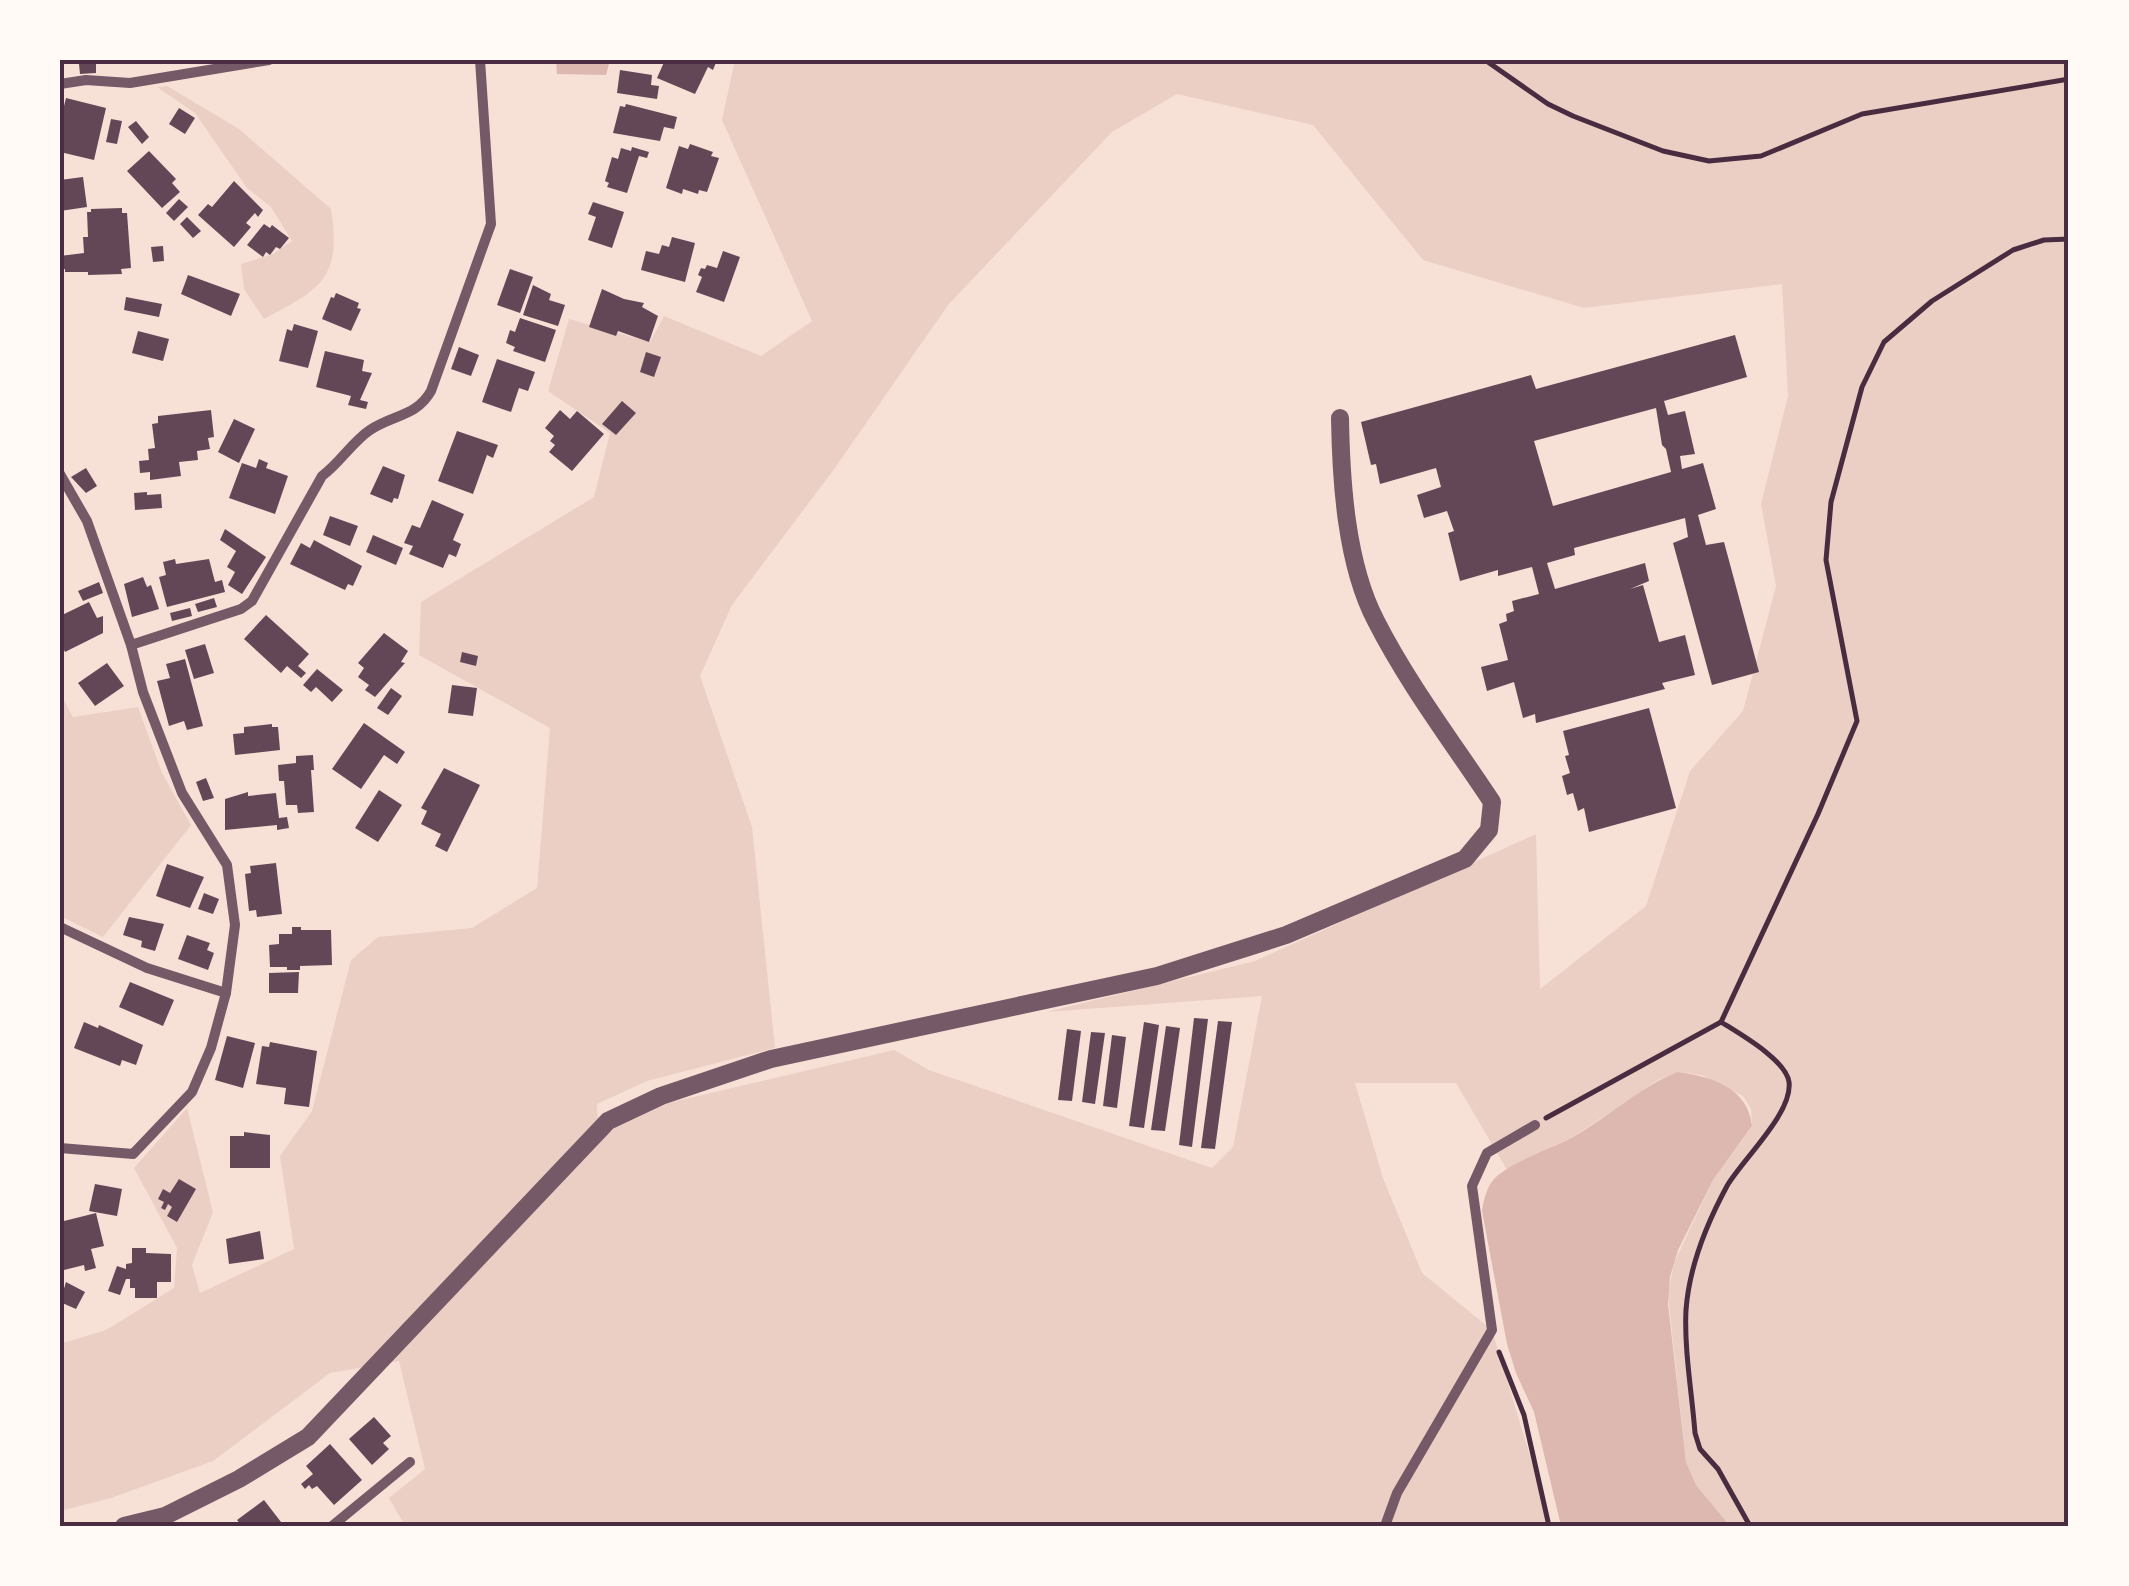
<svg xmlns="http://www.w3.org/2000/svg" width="2129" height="1586" viewBox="0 0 2129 1586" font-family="Helvetica,sans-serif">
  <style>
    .green { fill: #ebcfc5; fill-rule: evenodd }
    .water { fill: #dcb8b0 }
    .building { fill: #644757; fill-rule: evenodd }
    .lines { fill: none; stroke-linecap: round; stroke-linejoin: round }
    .path { stroke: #4a2c40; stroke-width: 5 }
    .minor { stroke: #755966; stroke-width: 10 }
    .tertiary { stroke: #755966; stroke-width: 18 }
    .neatline { fill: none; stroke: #4a2c40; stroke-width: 4 }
  </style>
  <rect width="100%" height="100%" fill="#f7e1d7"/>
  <!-- green -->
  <g class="green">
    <path d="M735,60h1334v1466h-339l-34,-41 -10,-23 -18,-167 6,-32 39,-83 39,-53 -1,-18 -8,-13 -42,-21 -22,-3 -21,8 -82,55 -69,35 -51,-87h-101l28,95 39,95 70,57 59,196h-1146l-16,-28 36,-29 -26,-108 -69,12 -117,88 -102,37 -51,13v-167l46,-14 68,-42 3,-40 -43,-80 53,-60 26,104 -21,53 8,28 94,-44 -14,-93 32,-45 39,-151 27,-23 94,-9 65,-40 13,-160 -131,-73 2,-53 173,-105 16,-64 -62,-42 21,-72 81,23 14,-26 97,40 51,-35 -90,-201zM1177,94l136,31 110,135 161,48 198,-24 6,112 -27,108 15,82 -33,125 -53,60 -44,135 -106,83 -4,-155 -281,127 -209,51 216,-16 -29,151 -21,21 -283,-98 -35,-20 -226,53 -53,25 -16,13 -2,-37 50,-23 128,-33 -23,-221 -52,-151 32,-71 103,-137 113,-163 164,-173z"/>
    <path d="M167,86l72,43 92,80c11,69 -10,80 -67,110l-20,-30 -3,-25 32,-10 19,-13 -21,-34 -24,-19 -52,-75 -38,-26z"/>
    <path d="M60,693l13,24 65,-10 24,66 29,52 -88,112 -43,-21z"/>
  </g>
  <!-- water -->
  <g class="water">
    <path d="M556,60h54l-4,15 -49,-1z"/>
    <path d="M1678,1072c35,5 70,16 74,54l-39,54 -35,70 -8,27 -2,27 18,158 10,23 34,41h-169l-27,-114 -18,-39 -9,-29 -25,-133c2,-13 5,-26 15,-35 21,-17 52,-26 76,-39 36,-20 66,-50 105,-65z"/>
  </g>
  <!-- building -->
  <g class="building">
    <path d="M665,60h52l-4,10 -5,-3 -13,27 -38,-16z"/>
    <path d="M96,63v10l-16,1 -1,-10z"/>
    <path d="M620,70l32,5 -1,10 8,1 -2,13 -40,-6z"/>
    <path d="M66,98l40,10 -12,52 -34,-8v-30z"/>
    <path d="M626,104l51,13 -3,12 -10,-2 -4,14 -47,-8 7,-27 5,1z"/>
    <path d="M179,108l16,10 -10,16 -16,-10z"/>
    <path d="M111,119l11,2 -5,23 -11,-2z"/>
    <path d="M136,121l13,16 -7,7 -14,-17z"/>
    <path d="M690,144l23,8 -2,4 8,2 -12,34 -8,-2 -1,4 -15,-5 -1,5 -16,-6 13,-42 9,3z"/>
    <path d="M632,147l17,5 -2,6 -8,-2 -12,37 -20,-6 2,-4 -4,-2 7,-24 6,2 3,-11 10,3z"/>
    <path d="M149,151l27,28 -4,4 8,9 -18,16 -35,-37z"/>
    <path d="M83,177l4,30 -27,4v-31z"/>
    <path d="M234,181l29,29 -5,7 -3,-4 -9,10 5,4 -17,20 -36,-32 10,-11 4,3z"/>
    <path d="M179,199l9,8 -14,14 -8,-8z"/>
    <path d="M593,202l31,10 -12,36 -24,-8 8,-23 -8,-3z"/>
    <path d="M122,208v5h5l4,55 -10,1 1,5 -34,1v-3h-23v-3h-5v-13l24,-3 -1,-16h5l-1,-25h4v-3z"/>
    <path d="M187,217l14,14 -8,7 -13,-14z"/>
    <path d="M264,224l6,4 2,-3 17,13 -9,11 -4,-2 -6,8 -4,-3 -3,5 -16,-12z"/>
    <path d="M672,237l23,6 -10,39 -44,-12 5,-19 13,3 3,-9 7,2z"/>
    <path d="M163,246l1,15 -11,1 -2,-15z"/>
    <path d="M723,251l17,6 -16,45 -28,-10 6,-15 -4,-2 3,-7 4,1 2,-4 10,3z"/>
    <path d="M510,269l23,8 -13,36 -23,-8z"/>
    <path d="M188,275l52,19 -9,22 -50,-22z"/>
    <path d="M533,285l18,9 -2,6 16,5 -7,21 -35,-11z"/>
    <path d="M602,289l22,10 20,4 -2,4 16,9 -9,26 -31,-11 -2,5 -27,-9z"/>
    <path d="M336,293l23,10 -2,5 4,1 -10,22 -29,-12 9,-22 3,1z"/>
    <path d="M126,297l36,7 -3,13 -35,-7z"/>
    <path d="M520,318l36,12 -11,32 -32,-11 2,-4 -9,-4 4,-13 5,2z"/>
    <path d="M294,324l24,7 -10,37 -29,-7 8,-32 5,2z"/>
    <path d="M138,331l31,8 -6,22 -31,-8z"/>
    <path d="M1735,335l12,42 -83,24 4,14 17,-4 10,43 -15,2 2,13 21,-6 13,46 -18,6 8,30 18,-3 35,130 -47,13 -39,-142 15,-6 -3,-19 -111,30 1,7 -28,8 8,26 90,-26 4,18 -19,8 13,-4 16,57 26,-7 10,40 -33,8 3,6 -129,34 -1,-9 -12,4 -9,-36 -27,9 -6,-24 27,-7 -9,-36 8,-3 -1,-7 8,-3 -2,-10 27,-7 -7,-27 -34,9v-6l-38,11 -12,-48 6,-2 -7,-20 -23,7 -7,-23 24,-8 -5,-19 -56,16 -4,-20 -5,1 -10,-43 170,-47 5,14zM1656,408l6,37 4,4 5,23 -118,34 -19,-65z"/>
    <path d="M459,347l20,8 -8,21 -20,-7z"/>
    <path d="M325,351l39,9 -2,11 10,2 -12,27 8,2 -2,7 -18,-4 3,-9 -35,-9z"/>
    <path d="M646,352l15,5 -7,20 -14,-5z"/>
    <path d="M497,359l38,13 -7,19 -9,-3 -8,24 -29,-10z"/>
    <path d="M622,401l14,12 -20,22 -14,-11z"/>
    <path d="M211,410l3,27 -6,1 2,11 -13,2 1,9 -19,2 2,14 -31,4v-8l-10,1 -1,-12 10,-1 -1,-11 7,-1 -3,-24 6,-1v-7z"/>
    <path d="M560,410l10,9 7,-8 27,23 -32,37 -23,-19 6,-7 -5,-4 4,-5 -9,-8z"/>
    <path d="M234,419l21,10 -16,34 -21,-11z"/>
    <path d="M457,431l41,14 -5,13 -6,-3 -14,39 -35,-13z"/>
    <path d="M259,459l9,4 -2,5 22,8 -13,38 -46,-16 13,-35 14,5z"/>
    <path d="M383,466l22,9 -7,24 -4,-1 -2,5 -22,-9z"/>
    <path d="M86,468l11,18 -11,7 -15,-16z"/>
    <path d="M147,492v3l14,-1 1,14 -27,2 -1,-17z"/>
    <path d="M432,500l32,14 -11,26 8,4 -5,13 -7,-3 -6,14 -34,-14 4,-8 -9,-3 8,-18 8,3z"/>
    <path d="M330,516l28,10 -8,20 -27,-11z"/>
    <path d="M225,529l41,28 -24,37 -14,-9 7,-13 -8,-5 9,-16 -16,-11z"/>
    <path d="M373,535l30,13 -7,17 -30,-13z"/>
    <path d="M314,540l48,26 -9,20 -5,-2 -3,6 -55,-26 11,-21 9,5z"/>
    <path d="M175,559l1,5 33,-5 6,23 7,-2 3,12 -58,15 -8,-30 7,-2 -3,-13z"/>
    <path d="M143,577l4,10 4,-2 8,24 -27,8 -8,-33z"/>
    <path d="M99,582l4,11 -20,8 -5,-10z"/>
    <path d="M214,598l3,9 -19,5 -3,-8z"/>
    <path d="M89,602l8,16 6,-2v17l-38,19 -5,-11v-25z"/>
    <path d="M190,608l2,8 -20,5 -2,-8z"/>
    <path d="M266,615l43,39 -11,12 8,7 -5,5 -14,-12 -6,7 -37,-34z"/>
    <path d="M384,633l24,18 -7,11 4,1 -30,34 -10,-7 4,-5 -11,-8 6,-9 -6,-5z"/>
    <path d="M205,644l9,29 -20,6 -9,-29z"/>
    <path d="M462,652l16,4 -2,10 -16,-4z"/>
    <path d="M185,659l18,67 -16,4 -3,-9 -15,5 -12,-45 13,-3 -4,-14z"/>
    <path d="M107,663l17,23 -29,20 -17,-23z"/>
    <path d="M317,669l26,21 -11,12 -16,-15 -5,5 -8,-7z"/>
    <path d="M452,685l25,3 -4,28 -25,-3z"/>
    <path d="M391,688l11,8 -14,19 -11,-7z"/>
    <path d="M1649,708l27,100 -87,24 -5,-24 -6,3 -5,-18 -6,2 -5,-19 8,-3 -5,-17 4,-1 -6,-24z"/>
    <path d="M364,723l41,29 -8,12 -13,-9 -23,34 -29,-20z"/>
    <path d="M272,724v3h6l2,23 -45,5 -2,-21 11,-1v-6z"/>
    <path d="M313,755l1,15h-3l3,42 -16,1 -1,-8h-11l-2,-24h-5l-1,-16 18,-2v-7z"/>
    <path d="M444,768l36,17 -33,67 -12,-6 6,-12 -20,-10 6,-13 -6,-3z"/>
    <path d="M206,778l8,20 -11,3 -7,-19z"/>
    <path d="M379,790l23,15 -24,37 -23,-14z"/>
    <path d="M248,792v4l28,-3 3,25 8,-1 2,11 -12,2v-5l-52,5v-31z"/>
    <path d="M276,863l6,51 -25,3 -1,-7 -7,1 -4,-37 6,-1 -1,-7z"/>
    <path d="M167,864l37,13 -14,31 -34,-12z"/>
    <path d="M204,893l15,6 -6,15 -15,-5z"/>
    <path d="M129,917l35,7 -9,27 -14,-4 1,-6 -19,-6z"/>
    <path d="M292,927h9v3h30l1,35 -32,1v4h-13v-3h-17l-1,-22 10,-1v-10h13z"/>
    <path d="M187,935l23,8 -3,7 7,3 -6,17 -30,-11z"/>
    <path d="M299,972l-1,21h-29v-20z"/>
    <path d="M130,982l44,18 -11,26 -44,-19z"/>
    <path d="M1194,1018l14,1 -16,128 -13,-2z"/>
    <path d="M1218,1021l14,1 -17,127 -14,-1z"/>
    <path d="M84,1022l14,6 1,-3 44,20 -7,20 -14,-5 -2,6 -46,-18z"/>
    <path d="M1144,1022l15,3 -15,103 -15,-2z"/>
    <path d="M1166,1026l14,2 -15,103 -14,-1z"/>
    <path d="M1067,1029l14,2 -9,70 -14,-1z"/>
    <path d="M1091,1032l14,1 -10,71 -13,-2z"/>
    <path d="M1112,1035l14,2 -9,71 -14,-2z"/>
    <path d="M227,1036l28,7 -12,45 -28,-8z"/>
    <path d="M270,1042l47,9 -8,56 -25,-3 2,-16 -30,-4 6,-38 7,1z"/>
    <path d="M244,1132l26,3v33h-40v-32h14z"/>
    <path d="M179,1179l17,10 -19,33 -10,-6 5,-9 -4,-3 -3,6 -4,-2 3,-6 -6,-3 5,-10 7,4z"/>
    <path d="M95,1184l27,5 -5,27 -28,-5z"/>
    <path d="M96,1213l8,33 -13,3 5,19 -11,3 -1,-6 -24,6v-49z"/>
    <path d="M260,1231l4,28 -35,5 -3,-25z"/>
    <path d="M132,1248h14v5l25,1v28h-14v16h-22v-10h-5v-9h-4l-6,16 -12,-4 9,-25 9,3v-5l6,-1z"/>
    <path d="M66,1282l19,10 -9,17 -16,-7z"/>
    <path d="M374,1417l17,19 -8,7 6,6 -17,16 -23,-26z"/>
    <path d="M330,1444l32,36 -28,25 -17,-19 -5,3 -3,-4 -4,4 -4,-5 12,-10 -7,-8z"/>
    <path d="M264,1500l17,22 -5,4h-34l-5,-6z"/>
  </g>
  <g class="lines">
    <!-- path -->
    <g class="path">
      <path d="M1485,60l63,44 25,12 90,35 46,10 52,-5 101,-42 207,-35"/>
      <path d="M1721,1022c19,12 65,38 68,60 4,31 -47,78 -62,104 -20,37 -38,82 -41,124 -2,40 6,83 9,123l5,16 18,20 32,57"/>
      <path d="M1546,1118l175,-96 97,-208 39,-93 -31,-161 5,-58 31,-115 22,-45 48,-41 81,-51 31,-10 25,-1"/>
      <path d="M1499,1352l25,63 25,111"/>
    </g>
    <!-- minor -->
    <g class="minor">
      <path d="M60,84l26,-4 44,3 139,-23"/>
      <path d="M60,474l27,47 44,124 12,47 39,101 45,72 8,60 -9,68 -15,55 -19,44 -59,62 -73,-6"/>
      <path d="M131,645l110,-36 11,-8 70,-125c18,-13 30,-34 48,-46 24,-16 46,-13 61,-39l60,-167 -11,-164"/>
      <path d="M60,927l87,41 79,25"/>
      <path d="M332,1526l78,-64"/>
      <path d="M1385,1526l12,-33 95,-163 -20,-144 15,-33 48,-28"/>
    </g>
    <!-- tertiary -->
    <path class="tertiary" d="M124,1526l41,-10 74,-37 69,-42 300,-316 53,-25 110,-37 386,-83 129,-41 179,-76 24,-29 3,-28c-39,-59 -84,-118 -116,-181 -30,-57 -35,-140 -36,-203"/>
  </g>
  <!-- border -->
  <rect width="2129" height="1586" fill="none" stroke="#fffaf5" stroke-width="125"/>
  <rect x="62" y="62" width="2004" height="1462" class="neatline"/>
</svg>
